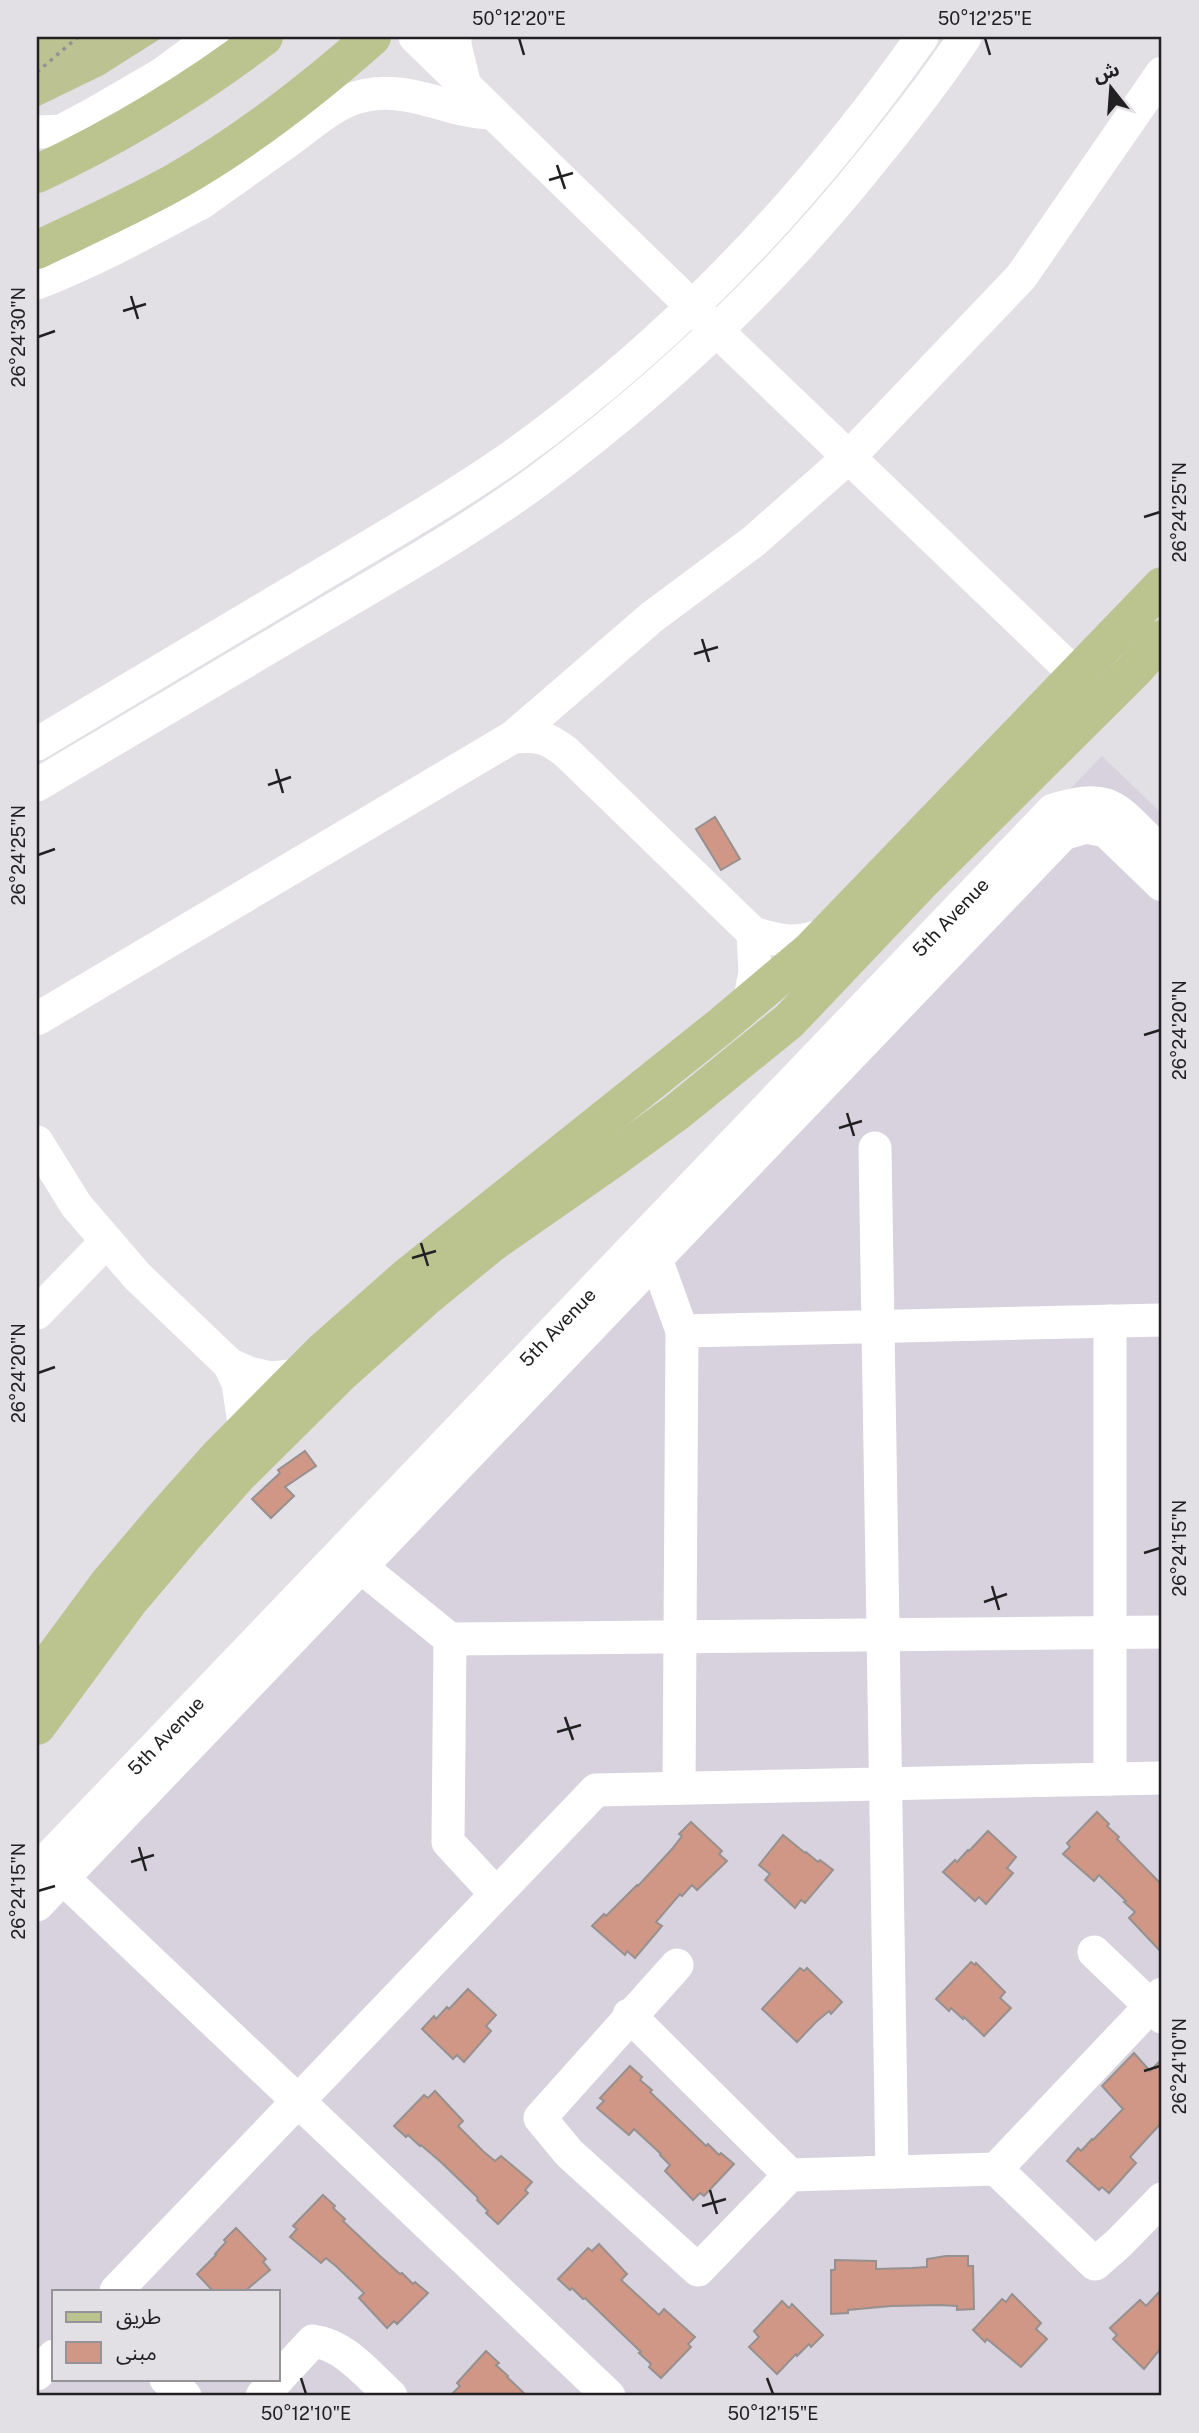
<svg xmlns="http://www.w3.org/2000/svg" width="1199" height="2433" viewBox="0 0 1199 2433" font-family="'Public Sans','Noto Sans Arabic',sans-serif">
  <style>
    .built { fill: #d8d2de; fill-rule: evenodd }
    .green { fill: #bcc292 }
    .building { fill: #d09787; stroke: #96908e; stroke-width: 2 }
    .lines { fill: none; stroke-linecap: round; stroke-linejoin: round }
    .path { stroke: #949296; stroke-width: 3.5; stroke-dasharray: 3.5 5; stroke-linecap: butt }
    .minor { stroke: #fff; stroke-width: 33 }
    .major { stroke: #bbc48f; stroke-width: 38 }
    .ticks { fill: none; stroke: #212022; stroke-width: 2.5 }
    .labels { text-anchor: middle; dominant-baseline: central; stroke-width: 7; stroke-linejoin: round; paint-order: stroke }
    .street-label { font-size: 19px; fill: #212022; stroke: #e2dfe5 }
    .neatline { fill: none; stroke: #212022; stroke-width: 2.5 }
    .ticks-label { font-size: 18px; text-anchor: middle; fill: #212022 }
  </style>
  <rect width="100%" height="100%" fill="#e2dfe5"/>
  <!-- built -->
  <path class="built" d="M1102,756l60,58v1582h-1125v-541zM54,2291h224v88h-224z"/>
  <!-- green -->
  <path class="green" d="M37,37h126l-60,38 -66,32z"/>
  <!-- building -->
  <g class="building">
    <path d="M715,817l25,42 -19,11 -25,-41z"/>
    <path d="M305,1451l11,15 -31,21 9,9 -23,22 -19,-19 28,-26 -2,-3z"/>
    <path d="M1097,1812l12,12 -2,2 12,11 -2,2 45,46v68l-33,-35 6,-6 -11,-10 2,-1 -27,-26 -5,6 -31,-27 7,-7 -3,-4z"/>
    <path d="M691,1822l31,29 -3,3 8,7 -30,29 -5,-5 -10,11 -2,-2 -24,28 6,4 -27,32 -8,-7 -2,4 -33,-29 12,-12 2,2 31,-31 1,1 34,-37 10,-13 -3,-2z"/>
    <path d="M988,1831l28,26 -9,11 6,5 -27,31 -7,-7 -4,4 -32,-29 12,-12 2,2 11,-12 1,1z"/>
    <path d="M783,1835l22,18 1,-1 12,10 2,-2 13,10 -28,33 -4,-3 -6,8 -30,-28 5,-6 -11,-9z"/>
    <path d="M971,1962l4,3 1,-2 29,29 -5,6 11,10 -27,28 -20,-19 -1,2 -12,-11 -2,3 -13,-12z"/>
    <path d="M800,1968l4,3 3,-3 35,34 -11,12 -2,-3 -13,11 -19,20 -35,-33z"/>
    <path d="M468,1989l28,26 -10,11 5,5 -27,31 -7,-7 -4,4 -31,-30 12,-13 2,3 11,-12 2,2z"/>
    <path d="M1134,2053l16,18 12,-12v63l-32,35 6,6 -27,30 -7,-6 -3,3 -32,-29 11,-13 3,3 11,-12 1,1 30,-31 -21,-23z"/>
    <path d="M630,2066l12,11 -2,3 12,10 -2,2 20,19 36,35 2,-2 11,11 2,-2 13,11 -30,32 -4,-3 -7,7 -28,-29 5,-6 -10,-10 1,-1 -27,-25 -5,6 -32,-27 7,-7 -4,-3z"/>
    <path d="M435,2091l28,30 -5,5 26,26 11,9 6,-5 31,26 -7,8 3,3 -30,31 -12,-11 2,-2 -11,-11 1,-2 -36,-35 -21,-18 -1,1 -12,-11 -2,2 -12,-11 30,-31 4,3z"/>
    <path d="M323,2195l12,11 -2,2 12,11 -2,2 37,35 20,18 2,-1 11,11 2,-2 13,11 -31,31 -3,-3 -7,7 -28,-30 5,-5 -27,-26 -11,-9 -5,5 -31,-26 7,-8 -4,-3z"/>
    <path d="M236,2228l30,31 -3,3 7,8 -25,21h-32l-16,-17 19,-19 -1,-1 11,-12 -2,-2z"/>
    <path d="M599,2244l28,30 -6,6 38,35 5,-6 31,28 -7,7 3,3 -30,31 -12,-11 2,-3 -12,-11 2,-1 -56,-54 -2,1 -11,-11 -2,2 -12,-11 30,-31 4,3z"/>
    <path d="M946,2256h22v10h5l1,43 -17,1v-4l-16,-1 -50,1 -43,4v3l-17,1v-44h4v-10l41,1v8l36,-1 15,-1v-8z"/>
    <path d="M1162,2289v58l-18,22 -31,-30 4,-4 -7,-7 30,-28 6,6z"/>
    <path d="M1012,2294l29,29 -5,6 11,10 -26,28 -34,-28 -2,3 -12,-12 29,-31 4,3z"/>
    <path d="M782,2301l7,7 3,-4 31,31 -12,12 -2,-3 -12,12 -1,-2 -19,20 -28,-27 10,-10 -5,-6z"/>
    <path d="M486,2351l13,12 -3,2 12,11 -1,1 20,19h-77l10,-10 -3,-3z"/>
  </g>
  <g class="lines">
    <!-- path -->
    <path class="path" d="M37,72l41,-35"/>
    <!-- minor -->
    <g class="minor">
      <path d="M415,37l326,317 353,338"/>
      <path d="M455,37v8l10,41"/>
      <path d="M37,132l24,-1 34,-18 67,-39 50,-37"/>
      <path d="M201,203c27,-19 55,-39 83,-59 37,-26 62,-56 114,-50 32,3 62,19 94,19"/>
      <path d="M37,283c57,-22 110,-51 164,-80l2,-21"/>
      <path d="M513,737l139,-120 102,-76 96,-85 171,-179 141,-204"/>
      <path d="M37,744c90,-54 181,-108 272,-162 69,-41 139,-81 205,-127 159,-114 296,-259 408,-418"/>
      <path d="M37,785c99,-59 198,-118 297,-176 69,-41 140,-81 205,-129 125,-93 238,-200 335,-322 32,-39 63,-79 91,-121"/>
      <path d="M749,1003l6,-30 -2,-40"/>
      <path d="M37,1019l476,-282c25,-2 34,0 53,15l187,181c29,9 45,12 74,0"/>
      <path d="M37,1142l39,63 61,71 92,88 20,9 22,5 29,-3"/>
      <path d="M875,1148l17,1024"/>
      <path d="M656,1259l26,72 480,-11"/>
      <path d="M37,1313l70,-72"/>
      <path d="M229,1364l9,19 7,47"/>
      <path d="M361,1567l89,72 712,-7"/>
      <path d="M450,1639l-2,203 48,52"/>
      <path d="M1110,1779v-458"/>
      <path d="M679,1788l3,-457"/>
      <path d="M47,1863l562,533"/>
      <path id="s1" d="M37,1870l1016,-1060c57,-17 61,-4 100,34"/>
      <path d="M37,1905l1026,-1071 23,-7 20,4 56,54"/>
      <path d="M1094,1952l68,65"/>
      <path d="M677,1965l-137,153 29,35 129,117 92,-95 206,-6 99,95 24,-21 43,-44"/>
      <path d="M629,2015l161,160"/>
      <path d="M996,2169l166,-175"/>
      <path d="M116,2291l480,-501 566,-12"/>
      <path d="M37,2374l17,-18"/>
      <path d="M166,2379l19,17"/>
      <path d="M262,2396l51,-55c32,4 55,34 78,55"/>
    </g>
    <!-- major -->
    <g class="major">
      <path d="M37,174c81,-38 156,-83 227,-137"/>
      <path d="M37,250c46,-22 93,-43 138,-68 72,-41 136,-91 197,-145"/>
      <path d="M37,1680l71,-96 55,-65 57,-64 102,-103 86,-76 314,-251 89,-75 351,-364"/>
      <path d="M37,1726l92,-125 55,-65 56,-63 102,-101 84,-75 66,-54 122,-85 63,-46 112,-91 132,-139 213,-212 28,-31"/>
    </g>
  </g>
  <!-- ticks -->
  <path class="ticks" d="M519,38l5,17M985,38l5,17M557,165l8,24M549,180l24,-7M131,296l7,23M123,311l23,-7M38,337l17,-6M1144,517l16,-5M702,639l7,23M694,654l24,-7M276,769l7,24M268,785l23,-8M38,855l17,-6M1144,1035l16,-5M847,1113l7,23M839,1128l23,-7M421,1243l7,23M412,1258l24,-7M38,1373l17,-6M1144,1553l16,-5M992,1586l7,24M984,1602l23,-8M565,1717l8,23M557,1732l24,-7M139,1847l7,24M131,1862l23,-7M38,1891l17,-5M1144,2071l16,-5M710,2190l7,24M702,2206l24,-7M301,2378l5,16M767,2378l6,16"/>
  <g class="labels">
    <!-- street labels -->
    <g class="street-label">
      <text stroke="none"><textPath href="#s1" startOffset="1320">5th Avenue</textPath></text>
      <text stroke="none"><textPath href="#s1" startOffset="752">5th Avenue</textPath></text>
      <text stroke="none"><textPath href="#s1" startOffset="186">5th Avenue</textPath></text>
    </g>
  </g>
  <!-- border -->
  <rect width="1199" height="2433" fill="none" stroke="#e2dfe5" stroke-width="77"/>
  <!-- legend -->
  <rect x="52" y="2290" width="228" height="91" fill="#e2dfe5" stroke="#959397" stroke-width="2"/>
  <rect x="66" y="2312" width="35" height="10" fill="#bbc48f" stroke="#959397" stroke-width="2"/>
  <text x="116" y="2324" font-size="21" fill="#212022">طريق</text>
  <rect x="66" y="2342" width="35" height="21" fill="#d09787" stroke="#959397" stroke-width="2"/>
  <text x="116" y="2360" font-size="21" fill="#212022">مبنى</text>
  <!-- north arrow -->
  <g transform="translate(1111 88) rotate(343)" stroke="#e2dfe5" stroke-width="5" paint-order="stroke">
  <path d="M0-5L12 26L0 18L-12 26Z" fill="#212022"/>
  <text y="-10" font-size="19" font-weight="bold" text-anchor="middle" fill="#212022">ش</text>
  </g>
  <rect x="38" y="38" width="1122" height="2356" class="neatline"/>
  <g class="ticks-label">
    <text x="519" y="25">50°12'20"E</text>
    <text x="985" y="25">50°12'25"E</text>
    <text transform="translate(19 337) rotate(-90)" y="6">26°24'30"N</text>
    <text transform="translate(1180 512) rotate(-90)" y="6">26°24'25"N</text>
    <text transform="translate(19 855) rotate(-90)" y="6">26°24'25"N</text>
    <text transform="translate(1180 1030) rotate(-90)" y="6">26°24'20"N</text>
    <text transform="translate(19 1373) rotate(-90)" y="6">26°24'20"N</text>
    <text transform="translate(1180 1548) rotate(-90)" y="6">26°24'15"N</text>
    <text transform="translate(19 1891) rotate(-90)" y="6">26°24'15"N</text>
    <text transform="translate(1180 2066) rotate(-90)" y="6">26°24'10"N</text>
    <text x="306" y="2420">50°12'10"E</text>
    <text x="773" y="2420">50°12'15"E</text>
  </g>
</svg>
